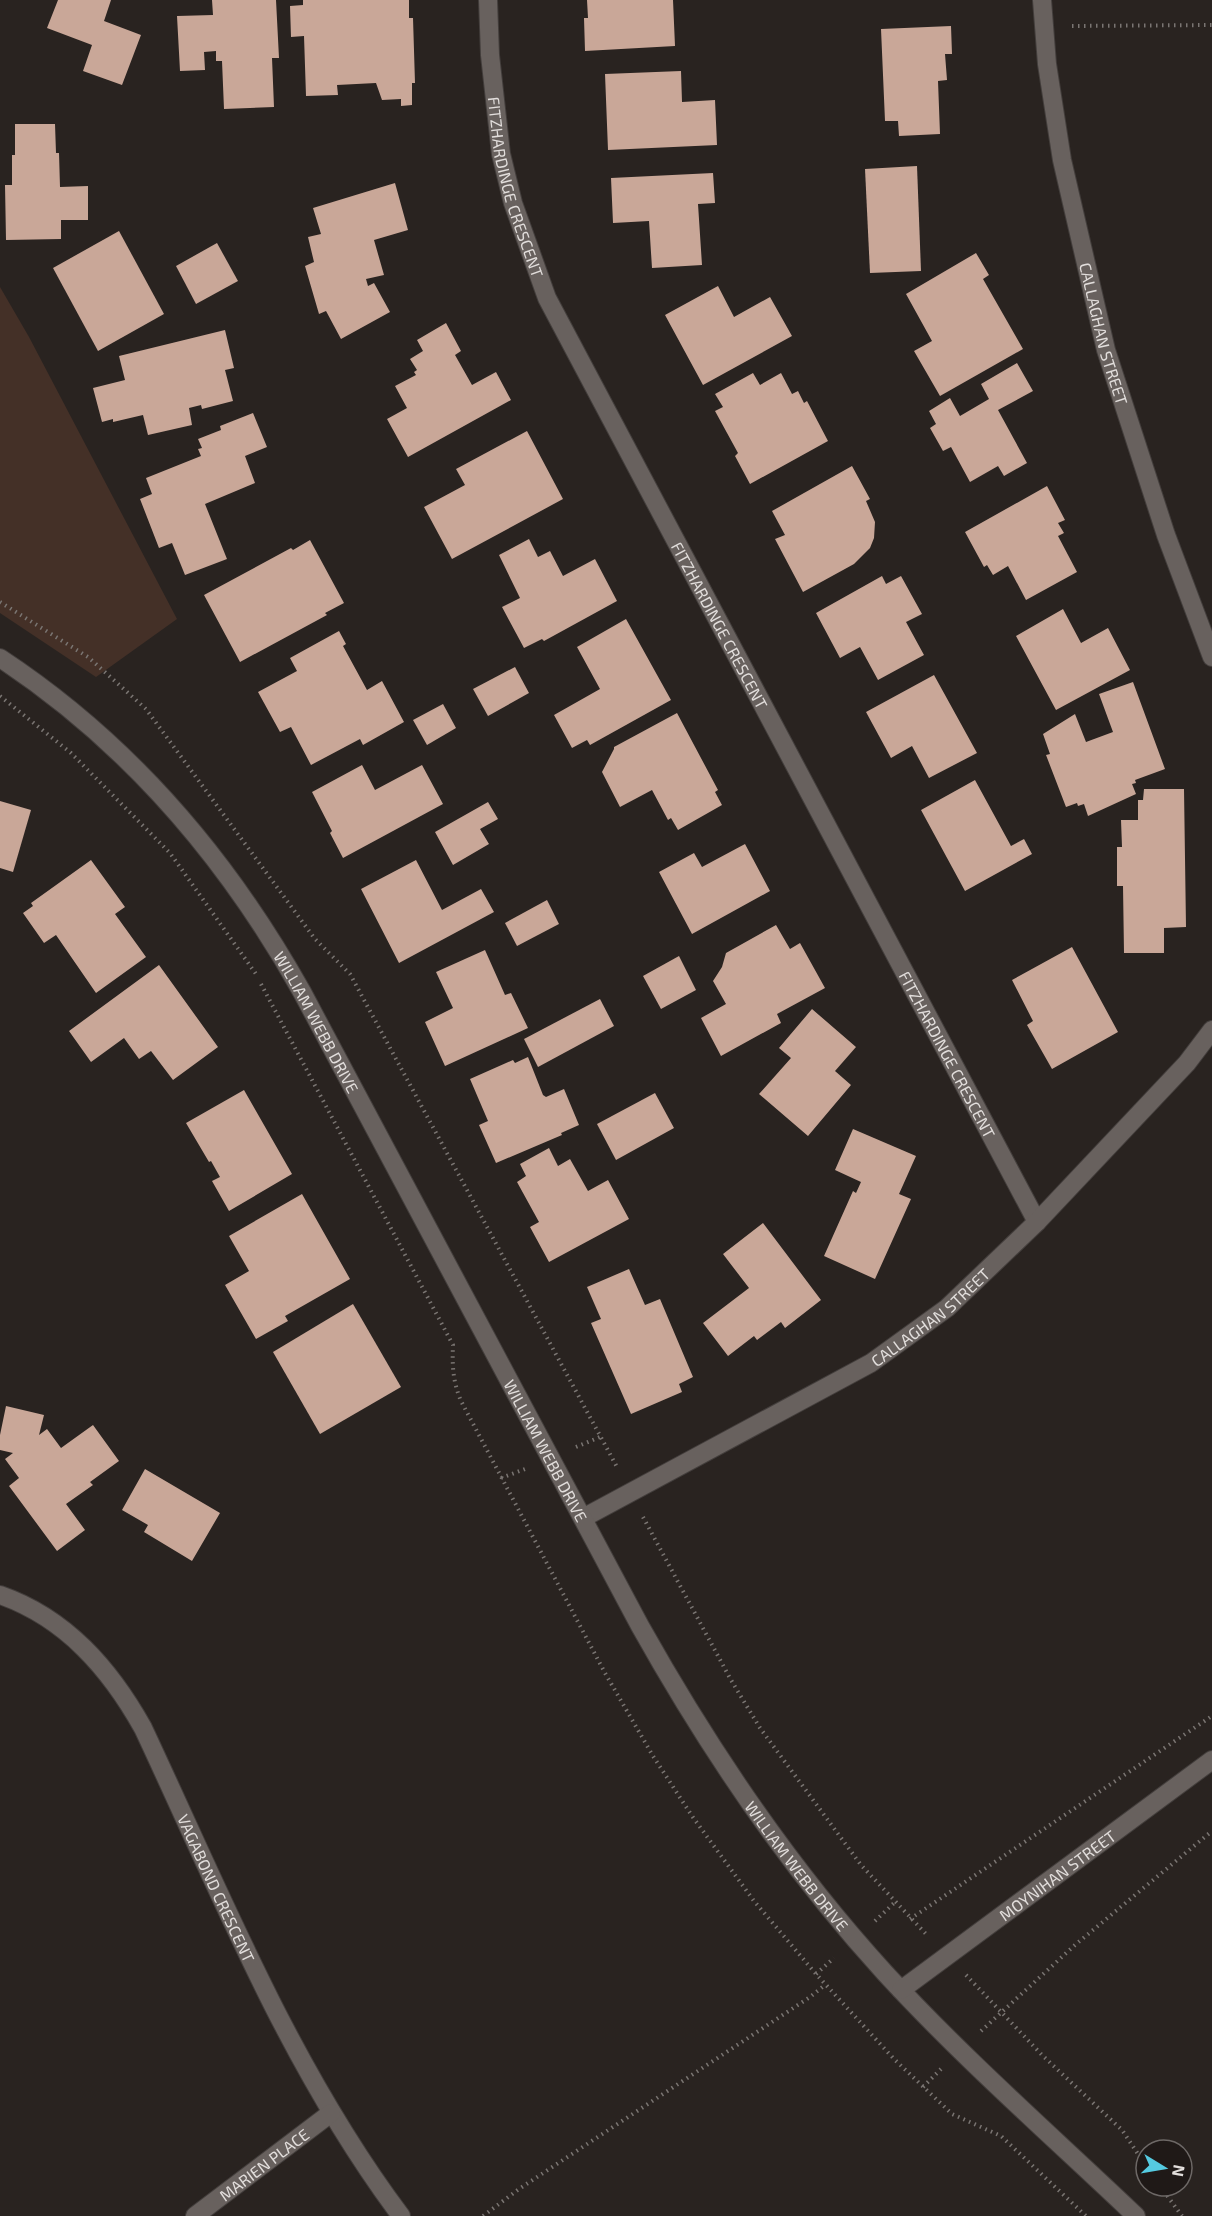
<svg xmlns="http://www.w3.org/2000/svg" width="1212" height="2216" viewBox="0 0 1212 2216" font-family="'Exo 2',sans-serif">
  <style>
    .green { fill: #443027 }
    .building { fill: #c9a798 }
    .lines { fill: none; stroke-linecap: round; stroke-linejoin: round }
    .street-casing { stroke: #433e3c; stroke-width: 20 }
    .secondary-casing { stroke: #433e3c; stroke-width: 20 }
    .path { stroke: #7a7572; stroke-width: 4; stroke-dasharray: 1.5 4.5; stroke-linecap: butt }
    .street { stroke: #68615e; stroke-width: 18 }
    .secondary { stroke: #68615e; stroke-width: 18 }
    .labels { text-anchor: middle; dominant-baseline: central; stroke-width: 6; stroke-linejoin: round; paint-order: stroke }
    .street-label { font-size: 16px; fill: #e2dedc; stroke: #1f1917 }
  </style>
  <rect width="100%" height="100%" fill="#292320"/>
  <!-- green -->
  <path class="green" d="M0,287l29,50 148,282 -81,58 -96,-64z"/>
  <!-- building -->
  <g class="building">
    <path d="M58,0h53l-7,21 37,14 -19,50 -39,-14 9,-26 -45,-17z"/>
    <path d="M212,0h64l3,58h-7l2,49 -50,2 -2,-48h-6v-10l-12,1 1,18 -25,1 -3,-55 36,-1z"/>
    <path d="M303,0h106v18h4l2,65h-3v22l-11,1v-7l-19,1 -6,-17 -39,2 1,10 -32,1 -2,-60 -13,1 -1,-31 13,-1z"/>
    <path d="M587,0h86l2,46 -90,5 -1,-33h4z"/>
    <path d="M951,26l1,28h-7l2,26 -9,1 2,53 -41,2 -1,-15h-13l-4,-92z"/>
    <path d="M681,71l1,31 33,-2 2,45 -109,5 -3,-76z"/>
    <path d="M15,124h40l1,29h3l1,34 28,-1v34h-27v19l-55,1 -1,-55h7v-30h3z"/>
    <path d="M917,166l4,105 -51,2 -5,-104z"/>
    <path d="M713,173l2,30 -17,1 4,61 -50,3 -3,-47 -36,2 -2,-45z"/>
    <path d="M395,183l13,47 -34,10 10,35 -18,4 2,7 6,-3 16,29 -49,27 -15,-28 -7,3 -14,-48 9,-4 -6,-25 13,-3 -8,-26z"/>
    <path d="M119,231l45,83 -66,37 -45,-83z"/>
    <path d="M217,243l21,38 -42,23 -20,-38z"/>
    <path d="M976,253l13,22 -6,4 40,70 -83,47 -26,-45 18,-10 -26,-47z"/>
    <path d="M718,286l16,31 36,-20 22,39 -89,49 -38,-70z"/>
    <path d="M446,323l15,28 -6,4 17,30 24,-13 15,28 -103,57 -21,-38 20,-11 -12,-22 21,-11 -2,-3 3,-2 -7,-11 13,-8 -6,-11z"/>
    <path d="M225,330l9,38 -9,2 8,31 -31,8 -1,-4 -12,3 3,17 -44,10 -5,-20 -30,7v-3l-11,3 -9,-34 32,-8 -6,-24z"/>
    <path d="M1017,363l16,28 -35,19 29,53 -23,13 -6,-10 -28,16 -19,-35 -8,4 -13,-23 6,-4 -7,-13 21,-13 10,18 29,-17 -8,-15z"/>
    <path d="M753,373l7,12 21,-12 11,21 6,-3 6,12 3,-2 21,40 -78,43 -15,-28 3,-3 -23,-42 8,-4 -8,-13z"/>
    <path d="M253,413l14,34 -22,9 10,27 -50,21 22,55 -42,16 -13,-32 -13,5 -19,-49 12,-5 -6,-16 55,-22 -3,-7 4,-1 -4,-9 23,-9 -1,-4z"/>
    <path d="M527,431l36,68 -111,60 -28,-52 41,-22 -9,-16z"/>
    <path d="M852,466l18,33 -4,2 9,21 -1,16 -4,10 -16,16 -51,28 -28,-53 10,-4 -13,-24z"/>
    <path d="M1047,486l18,34 -7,3 6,10 -6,3 19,36 -51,28 -18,-34 -15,9 -6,-10 -3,2 -19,-35z"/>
    <path d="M529,539l9,18 12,-6 13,25 32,-17 22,42 -73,40 -2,-2 -18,9 -22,-41 18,-9 -21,-43z"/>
    <path d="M310,540l34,63 -19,10 2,2 -87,47 -36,-67 87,-47 2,2z"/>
    <path d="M882,576l4,8 15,-8 21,38 -16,8 18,33 -46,25 -18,-33 -20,11 -24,-45z"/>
    <path d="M1063,609l18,34 27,-15 22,42 -74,40 -40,-74z"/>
    <path d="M626,619l45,81 -81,45 -3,-5 -15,8 -18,-33 46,-26 -23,-42z"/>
    <path d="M339,631l7,13 -3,2 24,44 15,-9 22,41 -41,23 -3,-6 -49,26 -20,-38 -11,5 -22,-40 39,-21 -7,-13z"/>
    <path d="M515,667l14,26 -41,23 -15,-27z"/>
    <path d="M934,675l43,78 -48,25 -17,-32 -21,12 -25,-46z"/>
    <path d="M1133,682l32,87 -30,11 1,3 -4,1 4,10 -48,22 -4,-12 -6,2 -1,-3 -11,4 -20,-52 4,-1 -7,-20 32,-20 11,28 27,-10 -14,-38z"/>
    <path d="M443,704l13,24 -29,17 -14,-25z"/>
    <path d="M677,713l41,77 -3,2 7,13 -44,25 -7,-12 -3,2 -16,-30 -32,17 -18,-35 12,-23v-2z"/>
    <path d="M362,765l13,25 47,-25 21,39 -100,54 -13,-25 2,-2 -20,-39z"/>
    <path d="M975,780l36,66 13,-7 8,15 -67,37 -44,-81z"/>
    <path d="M1144,789h40l2,138 -22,1v25h-40l-1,-67h-6v-39h5l-1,-27h17v-20h5z"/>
    <path d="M0,801l31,9 -18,62 -13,-4z"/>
    <path d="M488,802l10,17 -18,10 9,15 -36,21 -18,-33z"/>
    <path d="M745,844l25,47 -78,43 -33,-62 35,-19 8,14z"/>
    <path d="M91,860l34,47 -10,7 31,43 -50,36 -40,-58 -12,8 -21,-30 10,-7 -2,-3z"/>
    <path d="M416,860l26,50 39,-21 13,23 -95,51 -38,-74z"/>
    <path d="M547,900l12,24 -42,22 -12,-23z"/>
    <path d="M776,925l14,24 10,-6 25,45 -48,26 4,9 -60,33 -20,-38 25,-14 -13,-23 9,-14 4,-14z"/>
    <path d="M1072,947l46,85 -66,37 -25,-44 6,-4 -21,-41z"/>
    <path d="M485,950l20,45 6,-2 17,35 -83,38 -20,-44 28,-14 -17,-36z"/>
    <path d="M679,956l17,34 -35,19 -18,-33z"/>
    <path d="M159,965l59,82 -45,33 -22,-29 -12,8 -15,-21 -33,24 -22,-31z"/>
    <path d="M600,999l14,27 -76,41 -14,-28z"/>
    <path d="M812,1009l44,38 -21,24 16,14 -43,51 -49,-42 32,-36 -12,-10z"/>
    <path d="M528,1057l15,38 3,2 18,-8 15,36 -18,8 1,2 -66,28 -17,-38 9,-4 -18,-42 43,-19 2,3z"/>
    <path d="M244,1090l48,84 -63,37 -17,-30 8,-4 -9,-16 -2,1 -23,-39z"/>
    <path d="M655,1093l19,35 -58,32 -19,-36z"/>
    <path d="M853,1129l63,27 -17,38 12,5 -36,80 -51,-23 29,-65 3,2 5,-11 -26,-12z"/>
    <path d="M549,1148l9,18 12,-7 18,32 20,-11 21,39 -80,43 -19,-35 9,-5 -22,-40 9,-6 -6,-12z"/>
    <path d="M302,1194l48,85 -65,37 3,5 -32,18 -31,-54 24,-14 -20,-35z"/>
    <path d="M763,1223l58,77 -36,28 -4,-6 -24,18 -3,-4 -26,20 -25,-33 46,-35 -26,-34z"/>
    <path d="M629,1269l16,36 15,-6 33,78 -14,7 3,8 -51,22 -40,-91 10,-4 -14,-32z"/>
    <path d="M353,1304l48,83 -81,47 -47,-82z"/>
    <path d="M6,1406l38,9 -5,20 8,-6 14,19 32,-23 26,36 -29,21 3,3 -27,19 19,26 -28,21 -48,-65 10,-8 -14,-19 8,-6 -13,-3v-15z"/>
    <path d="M145,1469l75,44 -28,48 -48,-29 4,-7 -26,-15z"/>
  </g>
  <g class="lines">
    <defs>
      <g id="street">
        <path id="s1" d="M488,0l2,55 11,99 12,49 34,95 490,924"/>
        <path id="s2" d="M1042,0l5,64 15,96 44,190 60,185 46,122"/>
        <path id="s3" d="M583,1518l288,-155 76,-55 90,-86 150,-159 25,-33"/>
        <path id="s4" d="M0,1595c66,23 110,74 143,133 78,166 147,340 258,488"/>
        <path id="s5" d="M195,2216l136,-103"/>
      </g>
      <g id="secondary">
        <path id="s6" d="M0,658c129,85 227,200 302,334l338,634c70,125 149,242 245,347 79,86 167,163 251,243"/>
        <path id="s7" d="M901,1990l311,-230"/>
      </g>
    </defs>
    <!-- street casing -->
    <use href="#street" class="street-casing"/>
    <!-- secondary casing -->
    <use href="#secondary" class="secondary-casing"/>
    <!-- path -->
    <g class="path">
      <path d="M1072,26l140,-1"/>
      <path d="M0,602l88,55 58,52 169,230 35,35 267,493"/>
      <path d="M0,696l71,57 99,100 86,121"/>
      <path d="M261,984l192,361c-1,21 0,37 8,56l144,272 48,83 39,60 62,85 62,73 78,85 58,55 49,22 85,80"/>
      <path d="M576,1447l24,-10"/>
      <path d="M501,1478l24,-9"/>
      <path d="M643,1517l88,163 29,48 101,137 66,70"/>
      <path d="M910,1919l302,-203"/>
      <path d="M875,1921l19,-18"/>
      <path d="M816,1974l18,-16"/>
      <path d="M966,1975l77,81 79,74 24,36"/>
      <path d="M981,2031l94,-86 137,-114"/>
      <path d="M923,2087l18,-18"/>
      <path d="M1160,2186l22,30"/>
      <path d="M483,2216l36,-27 291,-192 15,-12"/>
    </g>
    <!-- street -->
    <use href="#street" class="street"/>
    <!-- secondary -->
    <use href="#secondary" class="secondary"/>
  </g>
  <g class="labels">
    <!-- street labels -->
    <g class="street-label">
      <text stroke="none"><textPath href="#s1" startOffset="190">FITZHARDINGE CRESCENT</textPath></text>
      <text stroke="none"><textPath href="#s2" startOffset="340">CALLAGHAN STREET</textPath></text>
      <text stroke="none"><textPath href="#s1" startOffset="676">FITZHARDINGE CRESCENT</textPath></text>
      <text stroke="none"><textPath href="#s6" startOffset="488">WILLIAM WEBB DRIVE</textPath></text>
      <text stroke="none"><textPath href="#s1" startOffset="1162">FITZHARDINGE CRESCENT</textPath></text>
      <text stroke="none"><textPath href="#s3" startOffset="402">CALLAGHAN STREET</textPath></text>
      <text stroke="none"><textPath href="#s6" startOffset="974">WILLIAM WEBB DRIVE</textPath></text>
      <text stroke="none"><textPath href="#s6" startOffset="1460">WILLIAM WEBB DRIVE</textPath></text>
      <text stroke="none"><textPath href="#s7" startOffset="194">MOYNIHAN STREET</textPath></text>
      <text stroke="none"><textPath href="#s4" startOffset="376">VAGABOND CRESCENT</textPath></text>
      <text stroke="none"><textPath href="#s5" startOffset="86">MARIEN PLACE</textPath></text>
    </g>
  </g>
  <!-- north arrow -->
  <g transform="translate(1164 2168) rotate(101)"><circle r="28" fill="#1f1917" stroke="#6d6866" stroke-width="1.5"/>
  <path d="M0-4.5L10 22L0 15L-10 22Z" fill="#55cae0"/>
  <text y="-9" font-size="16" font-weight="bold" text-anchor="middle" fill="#e2dedc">N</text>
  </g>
</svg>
